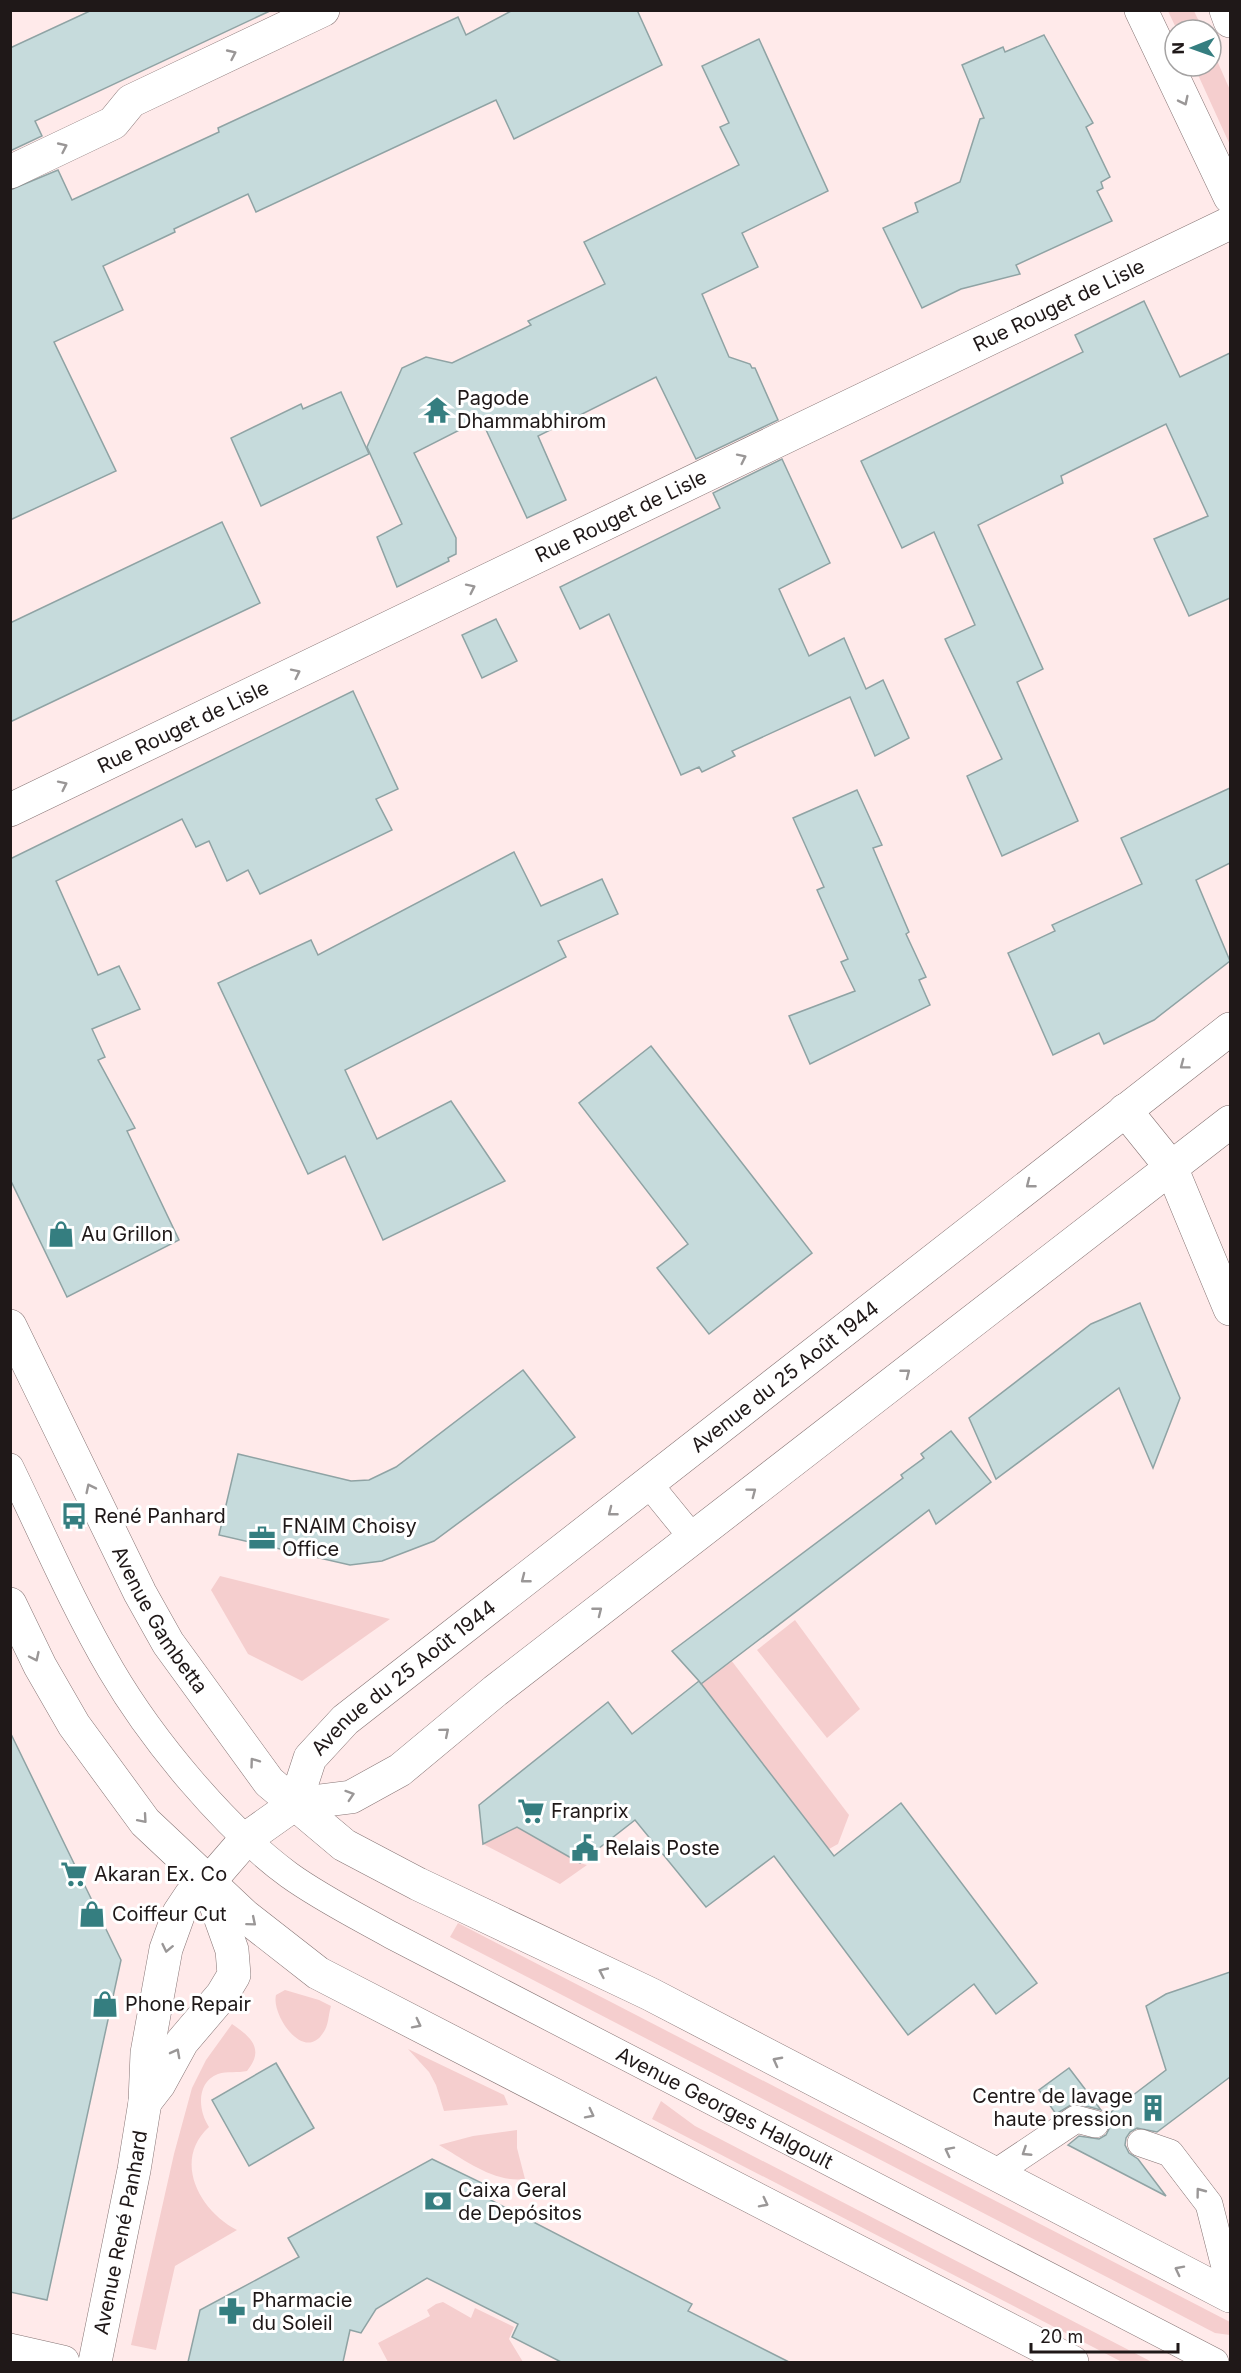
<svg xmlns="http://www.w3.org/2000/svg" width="1241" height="2373" viewBox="0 0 1241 2373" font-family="Inter,sans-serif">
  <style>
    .green { fill: #f5cece }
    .building { fill: #c6dbdc; stroke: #8fa3a4; stroke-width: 1.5 }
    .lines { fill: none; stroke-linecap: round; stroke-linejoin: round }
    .lane-casing { stroke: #867474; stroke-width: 28 }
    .street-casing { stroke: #867474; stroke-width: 34 }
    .secondary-casing { stroke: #867474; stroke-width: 34 }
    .primary-casing { stroke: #867474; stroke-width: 34 }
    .lane { stroke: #fff; stroke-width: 27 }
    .street { stroke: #fff; stroke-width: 33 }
    .secondary { stroke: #fff; stroke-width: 33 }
    .primary { stroke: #fff; stroke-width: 33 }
    .oneway { stroke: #9a9797 }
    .labels { text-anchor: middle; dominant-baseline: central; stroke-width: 6; stroke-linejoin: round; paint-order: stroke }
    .street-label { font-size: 20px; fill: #1f1818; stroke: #fff }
    .poi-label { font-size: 20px; fill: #1f1818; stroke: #fff; text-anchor: start }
  </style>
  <rect width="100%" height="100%" fill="#ffeaea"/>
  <!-- green -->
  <g class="green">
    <path d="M1168,11h26l9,19h-26z"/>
    <path d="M1211,47l19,43v55l-36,-79h17z"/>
    <path d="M220,1576l170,43 -88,62 -54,-27 -37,-64z"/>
    <path d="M795,1620l65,89 -33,29 -70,-88z"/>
    <path d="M731,1660l118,155 -11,29 -9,5 -128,-165z"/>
    <path d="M517,1827l63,36 7,2 -27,19 -77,-40z"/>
    <path d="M458,1923l772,399v13l-15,-2 -765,-396z"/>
    <path d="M285,1990l34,10 12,6c-3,10 -2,19 -8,27 -19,30 -52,-18 -47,-38z"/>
    <path d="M232,2024c19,13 33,25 15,47 -9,2 -20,0 -29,3 -22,8 -20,37 -9,53 -37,34 -9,84 28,103l-62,36 -19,84 -25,-5 43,-191 18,-66 14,-28z"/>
    <path d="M408,2049l96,46 4,10 -64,6 -8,-26 -7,-13z"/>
    <path d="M661,2101l34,25 457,236h-30l-470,-243z"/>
    <path d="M517,2130v18l8,31c-31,4 -60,-19 -86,-34l34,-9z"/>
    <path d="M443,2302l28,16 4,-10 39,19 -5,12 14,23h-135l-10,-19 52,-27 -3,-6 9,-6z"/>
  </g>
  <!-- building -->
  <g class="building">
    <path d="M92,10h180l-237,111 7,15 -32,15v-103z"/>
    <path d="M513,10h124l25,55 -148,74 -18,-39 -240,112 -8,-18 -74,35 1,3 -72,34 20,44 -69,32 62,129 -106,49v-330l48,-20 14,30 147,-68 -1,-4 240,-111 8,18z"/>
    <path d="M1044,35l49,88 -7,4 24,50 -9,5 2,6 -6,3 15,30 -96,44 4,9 -59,15 -39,19 -39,-80 35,-16 -3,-9 45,-21 20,-63 4,-1 -22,-53 41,-18 2,5z"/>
    <path d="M759,39l69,152 -86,42 16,34 -56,27 27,63 21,7 2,4h3l23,52 -82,39 -40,-82 -118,59 28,64 -39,18 -46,-99 -67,34 42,85v16l-8,4 1,3 -52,26 -20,-50 25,-13 -35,-77 35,-79 24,-11 26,6 79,-38 -3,-4 77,-37 -21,-42 155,-77 -19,-38 9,-4 -27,-57z"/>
    <path d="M1144,301l36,76 50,-24v245l-41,18 -35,-77 54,-23 -42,-92 -105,52 2,7 -85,42 65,144 -26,13 61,139 -76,35 -35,-80 35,-17 -57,-120 30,-14 -41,-93 -32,16 -41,-87 222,-109 -8,-17z"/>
    <path d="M341,392l28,62 -108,52 -30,-68 70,-34 2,5z"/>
    <path d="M782,459l48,104 -51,26 30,67 35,-18 22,51 17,-9 26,58 -34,18 -25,-59 -118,54 3,5 -33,16 -3,-5 -18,8 -72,-161 -29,15 -20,-42 160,-79 -7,-15z"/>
    <path d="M222,522l38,81 -250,119v-99z"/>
    <path d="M496,619l21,42 -35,17 -20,-43z"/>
    <path d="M353,691l45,98 -22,10 16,31 -132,64 -12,-24 -21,11 -18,-40 -13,6 -14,-28 -126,62 42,94 21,-9 21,43 -48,20 13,28 -7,3 37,68 -8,3 52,109 -112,57 -57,-118v-320z"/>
    <path d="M1230,788v75l-34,17 34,81 -76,59 -50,24 -5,-11 -46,22 -45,-102 47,-22 -3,-6 90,-41 -21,-46z"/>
    <path d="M857,790l25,55 -9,3 36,84 -3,2 20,43 -7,3 11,25 -120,59 -21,-48 66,-25 -14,-29 7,-3 -31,-69 7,-3 -31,-69z"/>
    <path d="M514,852l27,54 61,-27 16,35 -60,27 8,16 -221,113 32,69 74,-38 54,80 -122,59 -38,-84 -37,18 -90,-191 93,-43 7,15z"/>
    <path d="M651,1046l161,207 -103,81 -52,-66 31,-24 -109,-141z"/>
    <path d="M1140,1303l40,95 -27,70 -34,-80 -123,91 -27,-61 122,-94z"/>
    <path d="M523,1370l52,67 -141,104 -52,20 -32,4 -131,-30 19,-81 113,27 18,-1 27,-13z"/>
    <path d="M951,1431l40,51 -55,42 -7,-14 -228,174 -2,-3 135,175 67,-53 136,180 -41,31 -22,-30 -66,51 -134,-179 -68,51 -71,-87 -55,43 -63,-36 -34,17 -4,-39 129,-103 24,32 67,-53 -27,-30 231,-173 -2,-3 23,-17 -3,-4z"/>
    <path d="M10,1732l111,228 -74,340 -37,-8z"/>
    <path d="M1230,1972v105l-73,55 -20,-4 -7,4 -4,6 -1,7 4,8 9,6 28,37 -98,-51 11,-9 20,3 7,-4 4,-8 -3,-12 59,-45 -20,-64 20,-12z"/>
    <path d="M276,2063l38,65 -65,38 -37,-66z"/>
    <path d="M1069,2068l32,42 -27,-7 -18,11 -17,-24z"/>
    <path d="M432,2159l54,26 -5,10 211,109 -4,7 101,51h-228l-49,-25 6,-13 -91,-46 -51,31 -15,24 -11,-3 -7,32h-155l12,-52 99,-53 -11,-19z"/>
  </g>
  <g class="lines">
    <defs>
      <g id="lane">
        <path id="s1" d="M10,1467c33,68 63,138 101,203 41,70 113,157 178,205 32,23 68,41 102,60l824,427"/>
        <path d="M648,1483l44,54"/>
        <path d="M1141,2143l29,10 39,51 21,83"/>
        <path d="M994,2174l82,-55 19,5"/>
      </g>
      <g id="street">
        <path d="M10,172l103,-49 18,-22 192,-91"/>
        <path id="s2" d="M10,810l1220,-587"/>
        <path d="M1125,1110l46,57 59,142"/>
        <path d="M10,2350l53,12"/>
      </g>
      <g id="secondary">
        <path id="s3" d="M295,1804l15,-46 35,-38 885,-691"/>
        <path d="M145,2102l14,-18 23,-42 40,-47 12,-20 -2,-25 -24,-67"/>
        <path id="s4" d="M95,2362l39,-192 11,-68 2,-49 19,-104 13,-36 12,-18 17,-12 39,-45 48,-34 56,-7 49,-27 95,-79 735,-569"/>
      </g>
      <g id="primary">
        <path d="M1141,10l89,187"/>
        <path d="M1226,10l4,11"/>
        <path id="s5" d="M10,1326l130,267 28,50 101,139 75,63 74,39 232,110 580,302"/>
        <path d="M10,1604l30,62 34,59 71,97 100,94 73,57 754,389"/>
      </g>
    </defs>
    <!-- lane casing -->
    <use href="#lane" class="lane-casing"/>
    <!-- street casing -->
    <use href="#street" class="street-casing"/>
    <!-- secondary casing -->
    <use href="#secondary" class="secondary-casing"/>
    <!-- primary casing -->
    <use href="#primary" class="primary-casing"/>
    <!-- lane -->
    <use href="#lane" class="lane"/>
    <!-- street -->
    <use href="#street" class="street"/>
    <!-- secondary -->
    <use href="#secondary" class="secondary"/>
    <!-- primary -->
    <use href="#primary" class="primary"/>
  </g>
  <!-- one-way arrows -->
  <defs><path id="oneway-chevron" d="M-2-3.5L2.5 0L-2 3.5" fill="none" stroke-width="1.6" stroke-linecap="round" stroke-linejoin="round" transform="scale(1.5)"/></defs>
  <g class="oneway">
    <use href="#oneway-chevron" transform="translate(232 54) rotate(-25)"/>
    <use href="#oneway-chevron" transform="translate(1184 101) rotate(64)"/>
    <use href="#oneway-chevron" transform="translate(63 147) rotate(-25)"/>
    <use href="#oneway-chevron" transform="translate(742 458) rotate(-26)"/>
    <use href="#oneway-chevron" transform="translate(471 588) rotate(-26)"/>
    <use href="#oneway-chevron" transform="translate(296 673) rotate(-26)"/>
    <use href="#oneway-chevron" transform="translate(63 785) rotate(-26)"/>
    <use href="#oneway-chevron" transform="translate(1184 1065) rotate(143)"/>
    <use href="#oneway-chevron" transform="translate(1030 1184) rotate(142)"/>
    <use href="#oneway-chevron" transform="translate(906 1373) rotate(-38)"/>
    <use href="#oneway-chevron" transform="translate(90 1488) rotate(-116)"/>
    <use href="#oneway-chevron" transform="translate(752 1492) rotate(-37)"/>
    <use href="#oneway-chevron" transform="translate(612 1512) rotate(142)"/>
    <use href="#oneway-chevron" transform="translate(525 1579) rotate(142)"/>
    <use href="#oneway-chevron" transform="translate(598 1611) rotate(-38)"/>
    <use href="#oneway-chevron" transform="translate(35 1657) rotate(65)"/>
    <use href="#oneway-chevron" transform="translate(445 1732) rotate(-40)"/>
    <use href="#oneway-chevron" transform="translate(254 1762) rotate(-126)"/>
    <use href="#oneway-chevron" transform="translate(350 1795) rotate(-18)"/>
    <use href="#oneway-chevron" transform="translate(143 1819) rotate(49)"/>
    <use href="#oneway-chevron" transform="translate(252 1922) rotate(40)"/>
    <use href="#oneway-chevron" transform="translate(167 1948) rotate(102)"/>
    <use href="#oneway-chevron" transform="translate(603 1972) rotate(-155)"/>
    <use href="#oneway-chevron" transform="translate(417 2024) rotate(27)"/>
    <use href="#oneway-chevron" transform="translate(176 2053) rotate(-62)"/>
    <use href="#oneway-chevron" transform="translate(777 2061) rotate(-152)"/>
    <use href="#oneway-chevron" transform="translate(590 2114) rotate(27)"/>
    <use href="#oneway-chevron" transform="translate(949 2151) rotate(-153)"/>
    <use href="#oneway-chevron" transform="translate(1026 2152) rotate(147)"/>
    <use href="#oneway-chevron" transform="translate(1200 2192) rotate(-127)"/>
    <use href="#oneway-chevron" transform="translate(764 2203) rotate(27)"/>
    <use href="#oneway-chevron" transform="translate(1179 2270) rotate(-153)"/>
  </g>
  <!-- icons -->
  <defs>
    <symbol id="temple-bare" viewBox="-9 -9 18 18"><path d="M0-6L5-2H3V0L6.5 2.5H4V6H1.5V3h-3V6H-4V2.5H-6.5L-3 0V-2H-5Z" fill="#357e80" stroke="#fff" stroke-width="2.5" paint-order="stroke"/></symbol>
    <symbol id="shop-bare" viewBox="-9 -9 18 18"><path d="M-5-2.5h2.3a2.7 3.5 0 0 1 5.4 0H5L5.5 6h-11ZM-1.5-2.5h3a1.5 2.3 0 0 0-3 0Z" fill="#357e80" stroke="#fff" stroke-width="2.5" paint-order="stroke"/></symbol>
    <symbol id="bus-bare" viewBox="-9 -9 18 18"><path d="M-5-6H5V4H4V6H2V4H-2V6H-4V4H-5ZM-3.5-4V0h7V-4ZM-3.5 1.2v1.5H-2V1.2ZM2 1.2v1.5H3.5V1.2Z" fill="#357e80" stroke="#fff" stroke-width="2.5" paint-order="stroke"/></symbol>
    <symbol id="office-bare" viewBox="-9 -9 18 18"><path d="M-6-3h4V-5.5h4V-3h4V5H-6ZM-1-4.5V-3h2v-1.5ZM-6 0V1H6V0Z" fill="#357e80" stroke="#fff" stroke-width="2.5" paint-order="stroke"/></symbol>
    <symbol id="supermarket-bare" viewBox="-9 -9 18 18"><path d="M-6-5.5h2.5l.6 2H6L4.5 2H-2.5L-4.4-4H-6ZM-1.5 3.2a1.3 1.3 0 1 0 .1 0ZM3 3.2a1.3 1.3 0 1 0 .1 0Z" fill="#357e80" stroke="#fff" stroke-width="2.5" paint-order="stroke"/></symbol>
    <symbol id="civic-bare" viewBox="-9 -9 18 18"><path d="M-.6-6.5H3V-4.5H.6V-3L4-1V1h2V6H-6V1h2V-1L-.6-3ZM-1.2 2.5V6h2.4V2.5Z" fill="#357e80" stroke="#fff" stroke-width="2.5" paint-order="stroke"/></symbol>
    <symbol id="building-bare" viewBox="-9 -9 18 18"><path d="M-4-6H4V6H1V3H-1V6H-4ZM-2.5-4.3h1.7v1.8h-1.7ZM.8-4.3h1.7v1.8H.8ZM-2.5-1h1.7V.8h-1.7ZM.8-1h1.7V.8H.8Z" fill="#357e80" stroke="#fff" stroke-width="2.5" paint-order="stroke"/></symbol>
    <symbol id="bank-bare" viewBox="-9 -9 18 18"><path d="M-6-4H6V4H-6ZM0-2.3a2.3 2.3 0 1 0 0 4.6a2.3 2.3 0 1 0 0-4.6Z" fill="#357e80" stroke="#fff" stroke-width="2.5" paint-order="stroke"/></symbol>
    <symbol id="pharmacy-bare" viewBox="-9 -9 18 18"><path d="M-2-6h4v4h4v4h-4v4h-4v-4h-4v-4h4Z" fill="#357e80" stroke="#fff" stroke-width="2.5" paint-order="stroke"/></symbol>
  </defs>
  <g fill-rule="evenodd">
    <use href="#temple-bare" x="418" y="391" width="38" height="38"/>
    <use href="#shop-bare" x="42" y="1215" width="38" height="38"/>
    <use href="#bus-bare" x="55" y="1497" width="38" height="38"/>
    <use href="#office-bare" x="243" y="1519" width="38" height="38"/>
    <use href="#supermarket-bare" x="512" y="1792" width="38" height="38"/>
    <use href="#civic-bare" x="566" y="1829" width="38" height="38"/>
    <use href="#supermarket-bare" x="55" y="1855" width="38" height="38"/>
    <use href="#shop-bare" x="73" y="1895" width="38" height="38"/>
    <use href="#shop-bare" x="86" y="1985" width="38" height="38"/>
    <use href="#building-bare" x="1134" y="2089" width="38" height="38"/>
    <use href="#bank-bare" x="419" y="2182" width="38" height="38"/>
    <use href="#pharmacy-bare" x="213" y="2292" width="38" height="38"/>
  </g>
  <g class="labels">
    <!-- street labels -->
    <g class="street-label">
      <text stroke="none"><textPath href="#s2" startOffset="1164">Rue Rouget de Lisle</textPath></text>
      <text stroke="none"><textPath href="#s2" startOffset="678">Rue Rouget de Lisle</textPath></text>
      <text stroke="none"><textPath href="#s2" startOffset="192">Rue Rouget de Lisle</textPath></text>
      <text stroke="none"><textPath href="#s3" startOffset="658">Avenue du 25 Août 1944</textPath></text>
      <text stroke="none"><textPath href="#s5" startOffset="330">Avenue Gambetta</textPath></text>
      <text stroke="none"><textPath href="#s3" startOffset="172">Avenue du 25 Août 1944</textPath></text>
      <text stroke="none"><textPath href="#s1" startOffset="994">Avenue Georges Halgoult</textPath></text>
      <text stroke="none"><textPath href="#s4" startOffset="132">Avenue René Panhard</textPath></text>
    </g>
    <!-- poi labels -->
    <g class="poi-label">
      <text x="457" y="398">Pagode<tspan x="457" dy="23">Dhammabhirom</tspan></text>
      <text x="81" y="1234">Au Grillon</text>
      <text x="94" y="1516">René Panhard</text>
      <text x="282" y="1526">FNAIM Choisy<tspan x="282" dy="23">Office</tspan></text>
      <text x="551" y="1811">Franprix</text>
      <text x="605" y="1848">Relais Poste</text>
      <text x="94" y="1874">Akaran Ex. Co</text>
      <text x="112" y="1914">Coiffeur Cut</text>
      <text x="125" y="2004">Phone Repair</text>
      <text x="1133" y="2096" text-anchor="end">Centre de lavage<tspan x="1133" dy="23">haute pression</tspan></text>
      <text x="458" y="2190">Caixa Geral<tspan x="458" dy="23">de Depósitos</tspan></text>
      <text x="252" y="2300">Pharmacie<tspan x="252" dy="23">du Soleil</tspan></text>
    </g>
  </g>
  <!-- border -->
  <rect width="1241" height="2373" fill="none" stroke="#1f1818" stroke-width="24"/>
  <!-- north arrow -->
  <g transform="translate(1193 48) rotate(269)"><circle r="28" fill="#ffffff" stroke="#a5a3a3" stroke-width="1.5"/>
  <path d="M0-4.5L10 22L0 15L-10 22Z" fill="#357e80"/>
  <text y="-9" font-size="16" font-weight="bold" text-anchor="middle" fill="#1f1818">N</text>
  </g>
  <!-- scale -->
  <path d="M1031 2343v9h147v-9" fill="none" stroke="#1f1818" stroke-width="3"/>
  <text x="1040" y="2343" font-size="18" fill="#1f1818" stroke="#ffffff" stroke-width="4.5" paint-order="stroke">20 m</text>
</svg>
